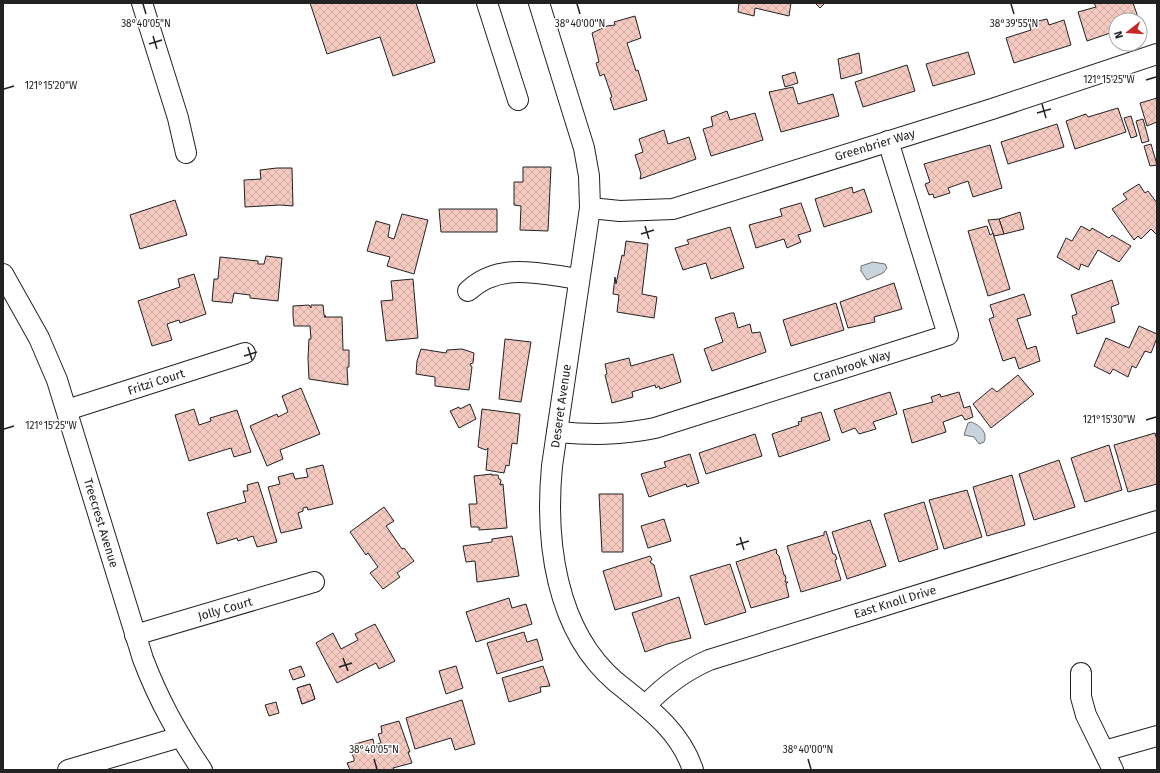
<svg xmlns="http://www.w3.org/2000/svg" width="1160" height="773" viewBox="0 0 1160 773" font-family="'Fira Sans',sans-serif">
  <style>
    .water { fill: #c7d3dd; stroke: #6f6f6f }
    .building { fill: url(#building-cross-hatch); stroke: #222 }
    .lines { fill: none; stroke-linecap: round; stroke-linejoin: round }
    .minor-casing { stroke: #222; stroke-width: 22 }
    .minor { stroke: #fff; stroke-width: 20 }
    .ticks { fill: none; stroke: #222; stroke-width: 1.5 }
    .labels { text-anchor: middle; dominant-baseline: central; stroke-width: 3; stroke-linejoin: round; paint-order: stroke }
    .street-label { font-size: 12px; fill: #222; stroke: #fff }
    .ticks-label { font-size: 10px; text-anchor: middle; fill: #222; stroke: #fff; stroke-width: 3; stroke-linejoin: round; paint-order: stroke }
  </style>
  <defs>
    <pattern id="building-cross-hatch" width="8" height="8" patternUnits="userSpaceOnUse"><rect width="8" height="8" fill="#f3c9c0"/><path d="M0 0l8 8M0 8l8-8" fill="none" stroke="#d0aca5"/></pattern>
  </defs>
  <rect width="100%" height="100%" fill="#fff"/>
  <!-- water -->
  <g class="water">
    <path d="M873,262l12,2 2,4 -4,5 -16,7 -6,-9v-5z"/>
    <path d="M971,422c9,3 17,11 13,20l-5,2 -5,-7 -10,-2 4,-12z"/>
  </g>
  <!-- building -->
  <g class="building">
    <path d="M310,3h106l19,59 -42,14 -13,-39 -53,17z"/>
    <path d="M739,3h52l-2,13 -34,-8 -1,8 -16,-4z"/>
    <path d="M815,3h10l-5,5z"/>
    <path d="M1094,3h39l6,17h-23v11l-29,10 -9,-29 18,-5z"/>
    <path d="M635,16l6,22 -14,5 9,28 2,-1 9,30 -33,10 -4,-12 2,-1 -8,-23 -4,2 -4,-13 3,-1 -7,-29 15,-7 8,-1 -1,-3z"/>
    <path d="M1047,19l2,6 15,-5 7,25 -57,18 -8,-25 25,-8 -2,-7z"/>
    <path d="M968,52l7,22 -42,12 -7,-22z"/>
    <path d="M859,53l3,20 -21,6 -3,-20z"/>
    <path d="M907,65l8,26 -52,16 -8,-25z"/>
    <path d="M795,72l3,11 -13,4 -3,-11z"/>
    <path d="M793,87l5,17 35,-10 6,22 -58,16 -12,-40z"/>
    <path d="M1157,98v24l-10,4 -7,-23z"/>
    <path d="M1118,108l8,24 -51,17 -9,-28 20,-7 2,3z"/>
    <path d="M727,111l3,9 25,-7 8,27 -52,16 -8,-27 10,-3 -2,-9z"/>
    <path d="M1131,116l6,20 -6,2 -7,-20z"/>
    <path d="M1143,119l6,22 -7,2 -6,-22z"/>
    <path d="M1057,124l7,23 -56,17 -7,-22z"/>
    <path d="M664,130l4,14 21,-7 7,22 -56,20 1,-5 -6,-19 8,-3 -4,-13z"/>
    <path d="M1151,144l6,21 -7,1 -6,-20z"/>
    <path d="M990,145l12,43 -29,9 -5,-16 -20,7 2,5 -16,5 -1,-4 -4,1 -4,-11 5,-2 -6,-18z"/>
    <path d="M523,167h28l-3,64 -28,-1 1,-24 -7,-1v-23h9z"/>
    <path d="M277,168h15l1,38 -13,-1 -35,2 -1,-27 17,-1 -1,-9z"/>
    <path d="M1139,184l6,9 3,-2 9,12v32l-6,-6 -10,10 -3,-3 -4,4 -22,-31 15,-10 -4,-5z"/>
    <path d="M852,187l1,6 11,-4 8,23 -48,15 -9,-28z"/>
    <path d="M175,200l12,35 -47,14 -10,-34z"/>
    <path d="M801,203l10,28 -13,4 3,7 -14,6 -3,-9 -28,9 -7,-23 33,-9 -2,-7z"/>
    <path d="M439,209h58v23h-56z"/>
    <path d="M1020,212l4,17 -20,5 -5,-15z"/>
    <path d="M402,214l26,6 -14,54 -27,-8 3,-9 -23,-6 9,-30 14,4 -2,12 6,2z"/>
    <path d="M999,219l5,15 -10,2 -6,-16z"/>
    <path d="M987,226l3,9 3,-2 17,56 -22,7 -20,-65z"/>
    <path d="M1081,226l9,5 2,-3 17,10 3,-3 19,11 -12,16 -21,-12 -10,17 -7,-3 -2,6 -22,-13 9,-19 6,3z"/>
    <path d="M730,227l14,41 -33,11 -5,-16 -23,7 -8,-22 14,-4 -2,-4z"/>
    <path d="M626,241l22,3 -6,50 15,3 -3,21 -37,-6 2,-17 -6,-1 2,-17 1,7 6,-29 2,1z"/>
    <path d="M266,256l16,2 -4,43 -28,-3v-3l-16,-2 -2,10 -20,-2 2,-22h4l2,-22 38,4v3h6z"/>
    <path d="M194,274l12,40 -26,9 -1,-3 -12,4 5,16 -20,6 -14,-45 42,-14 -2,-8z"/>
    <path d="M413,279l5,59 -32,3 -5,-40 12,-1 -2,-19z"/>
    <path d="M1112,280l7,24 -8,3 4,15 -38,12 -5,-18 5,-2 -6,-19z"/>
    <path d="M894,283l8,26 -28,8 1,5 -27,6 -8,-26z"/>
    <path d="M1024,294l7,21 -14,4 10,30 9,-3 4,15 -21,8 -4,-12 -12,4 -14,-42 5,-2 -4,-12z"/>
    <path d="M836,303l8,27 -53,16 -8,-26z"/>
    <path d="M309,305l2,3v-3h12l1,10 2,1 -2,1h18l1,33h6v17h-2l1,18 -39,-6 -1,-21 1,-19h2l-1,-13h-16l-1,-10v-10z"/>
    <path d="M731,313h3l4,15 12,-4 2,9 8,-1 6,20 -54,19 -8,-22 19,-7 -8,-24z"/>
    <path d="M1139,326l18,8v4l-6,15 -6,-2 -9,17 -4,-2 -4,11 -15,-8 -3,5 -16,-8 12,-28 23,10z"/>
    <path d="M505,339l26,3 -10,60 -22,-3z"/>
    <path d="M421,349l25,4 1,-3 15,-1 12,4 -1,10 -3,1 2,3 -3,23 -34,-4v-9l-19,-3 1,-13z"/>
    <path d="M673,354l8,28 -21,7 -1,-3 -3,2 -1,-3 -23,7 1,5 -21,6 -7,-28 2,-1 -2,-10 24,-6 2,8z"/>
    <path d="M1018,375l16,19 -43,34 -18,-24 19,-16 5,4z"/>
    <path d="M301,388l19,46 -40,16 3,9 -16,7 -17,-40 27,-12 1,3 10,-5 -6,-16z"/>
    <path d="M890,392l7,22 -24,8 3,7 -17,5 -4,-6 -13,5 -8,-23z"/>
    <path d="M959,392l5,16 6,-2 3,11 -8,3 -3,-5 -19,7 3,10 -34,11 -9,-33 30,-8 -2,-5 9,-3 1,3z"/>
    <path d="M470,404l6,15 -17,9 -9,-17 9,-4 1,2z"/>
    <path d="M194,409l5,16 12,-4 -1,-3 27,-8 14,42 -17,5 -3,-9 -42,13 -14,-46z"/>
    <path d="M482,409l38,5 -3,30 -5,-1 -3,23 -3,-1 -2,8 -18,-3 2,-22 -2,2 -8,-3z"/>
    <path d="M821,412l9,28 -51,17 -7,-23 27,-9 -1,-3 4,-1 -1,-3z"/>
    <path d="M1155,433l2,7v44l-29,8 -14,-47z"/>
    <path d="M755,434l7,22 -56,18 -7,-21z"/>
    <path d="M1109,445l13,45 -37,12 -14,-44z"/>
    <path d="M690,454l9,29 -12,4 -1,-3 -37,13 -8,-23 25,-7 -2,-5z"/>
    <path d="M1059,460l16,47 -41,13 -15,-46z"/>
    <path d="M323,465l10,39 -25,6 -1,-3 -4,1v3l-5,2 4,15 -21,5 -13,-46 12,-3 -2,-7 15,-4 2,6 13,-2 -2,-8z"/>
    <path d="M492,474v1h6l1,4 2,1 -1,5 3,-1 4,44 -28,2v-3h-8l-2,-23h8l-3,-28z"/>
    <path d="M1012,475l13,50 -38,11 -14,-49z"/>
    <path d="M258,482l19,60 -20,5 -4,-11 -15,5 -1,-3 -20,6 -10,-31 39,-11 -3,-11h5l-1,-6z"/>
    <path d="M967,490l15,47 -38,12 -15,-49z"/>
    <path d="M599,494h24v58h-21z"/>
    <path d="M924,502l14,47 -39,13 -15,-48z"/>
    <path d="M384,507l10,14 -8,5 16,23 2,-1 10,13 -17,12 3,4 -17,12 -13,-16 8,-6 -10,-14 -2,2 -16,-23z"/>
    <path d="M664,519l7,22 -23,7 -7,-22z"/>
    <path d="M870,520l16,46 -39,13 -15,-47z"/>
    <path d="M826,531l7,23h2l2,5 -2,1 6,20 -40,12 -14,-46 37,-11v-3z"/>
    <path d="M512,536l7,40 -42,6 -2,-21 -9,1 -3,-16 29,-4v-3z"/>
    <path d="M776,549l1,3 -1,1 3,3 5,19h1l1,3 -1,4h3l-2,2 3,13 -38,11 -15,-46z"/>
    <path d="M650,556l2,3 -2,3 4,3 8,31 -47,14 -12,-39z"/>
    <path d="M730,564l16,48 -41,13 -15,-49z"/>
    <path d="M679,597l12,41 -24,6 -22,8 -13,-39z"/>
    <path d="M509,598l3,10 14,-4 6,20 -56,18 -10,-30z"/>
    <path d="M375,624l20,37 -16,8 -3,-6 -39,20 -21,-40 17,-10 8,16 17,-9 -3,-6z"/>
    <path d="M524,632l3,10 10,-3 6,21 -46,14 -10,-31z"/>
    <path d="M301,666l4,10 -12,4 -4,-10z"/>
    <path d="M456,666l7,22 -17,6 -7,-23z"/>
    <path d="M543,666l7,20 -10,1 1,5 -32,10 -7,-24z"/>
    <path d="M310,684l5,15 -13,5 -5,-16z"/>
    <path d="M310,684l5,15 -13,5 -5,-16z"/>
    <path d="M462,700l13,44 -20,6 -4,-12 -36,11 -9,-31z"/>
    <path d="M276,702l3,11 -10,3 -4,-11z"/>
    <path d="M399,721l11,31h-2l4,11 -19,5 1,2h-44l-3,-7 7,-2v-3l-3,-6 6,-2 -2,-6 18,-5 1,6 7,-2 -3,-9 4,-1 -1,-7z"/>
  </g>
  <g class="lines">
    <defs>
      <g id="minor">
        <path d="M142,3l36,115 8,35"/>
        <path d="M487,3l31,97"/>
        <path d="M539,3l45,145 5,28 1,32 -38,258c-7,74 3,164 64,216 31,25 64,48 77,88"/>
        <path d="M590,208l30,3 53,-2 319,-100 165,-55"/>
        <path d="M3,274l36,64 18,42 86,279c16,42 34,74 59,111"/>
        <path d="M468,291c32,-30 72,-17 111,-12"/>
        <path d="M67,410l178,-57"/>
        <path d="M557,432c35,3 64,3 98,-4l293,-93 -60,-194"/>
        <path d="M135,635l179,-53"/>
        <path d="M1081,673v24l5,18 27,55"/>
        <path d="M646,705c18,-19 38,-34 63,-45l448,-139"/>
        <path d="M1104,751l53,-15"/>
        <path d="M68,770l112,-33"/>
      </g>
    </defs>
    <!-- minor casing -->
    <use href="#minor" class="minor-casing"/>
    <!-- minor -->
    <use href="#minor" class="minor"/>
  </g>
  <!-- ticks -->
  <path class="ticks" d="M143,4l3,10M577,4l3,10M1011,4l3,10M153,36l4,13M149,44l13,-4M1146,80l10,-3M4,89l10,-3M1042,104l4,14M1037,113l14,-4M645,226l4,13M641,234l13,-4M248,347l4,13M244,356l13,-4M1146,420l10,-3M4,429l10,-3M740,537l4,13M736,545l13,-4M343,658l5,13M339,667l13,-4M374,759l3,10M808,759l3,10"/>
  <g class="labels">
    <!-- street labels -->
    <g class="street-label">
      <text transform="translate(875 145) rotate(-17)">Greenbrier Way</text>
      <text transform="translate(852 366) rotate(-18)">Cranbrook Way</text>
      <text transform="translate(156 382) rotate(-18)">Fritzi Court</text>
      <text transform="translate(561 406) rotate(-82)">Deseret Avenue</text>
      <text transform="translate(101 523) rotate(73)">Treecrest Avenue</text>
      <text transform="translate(895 602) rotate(-17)">East Knoll Drive</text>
      <text transform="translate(225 609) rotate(-16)">Jolly Court</text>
    </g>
  </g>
  <g class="ticks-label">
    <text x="146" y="27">38°40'05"N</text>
    <text x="580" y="27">38°40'00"N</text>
    <text x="1014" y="27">38°39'55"N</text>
    <text x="1109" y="83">121°15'25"W</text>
    <text x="51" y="89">121°15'20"W</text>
    <text x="1109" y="423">121°15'30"W</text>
    <text x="51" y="429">121°15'25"W</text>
    <text x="374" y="753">38°40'05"N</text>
    <text x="808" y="753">38°40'00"N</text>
  </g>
  <!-- border -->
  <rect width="1160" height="773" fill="none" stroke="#222222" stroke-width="8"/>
  <!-- north arrow -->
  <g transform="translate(1128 32) rotate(253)"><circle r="19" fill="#ffffff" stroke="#a7a7a7"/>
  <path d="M0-3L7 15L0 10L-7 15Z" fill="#c62828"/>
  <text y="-6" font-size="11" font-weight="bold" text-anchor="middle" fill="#222222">N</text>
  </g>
</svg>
